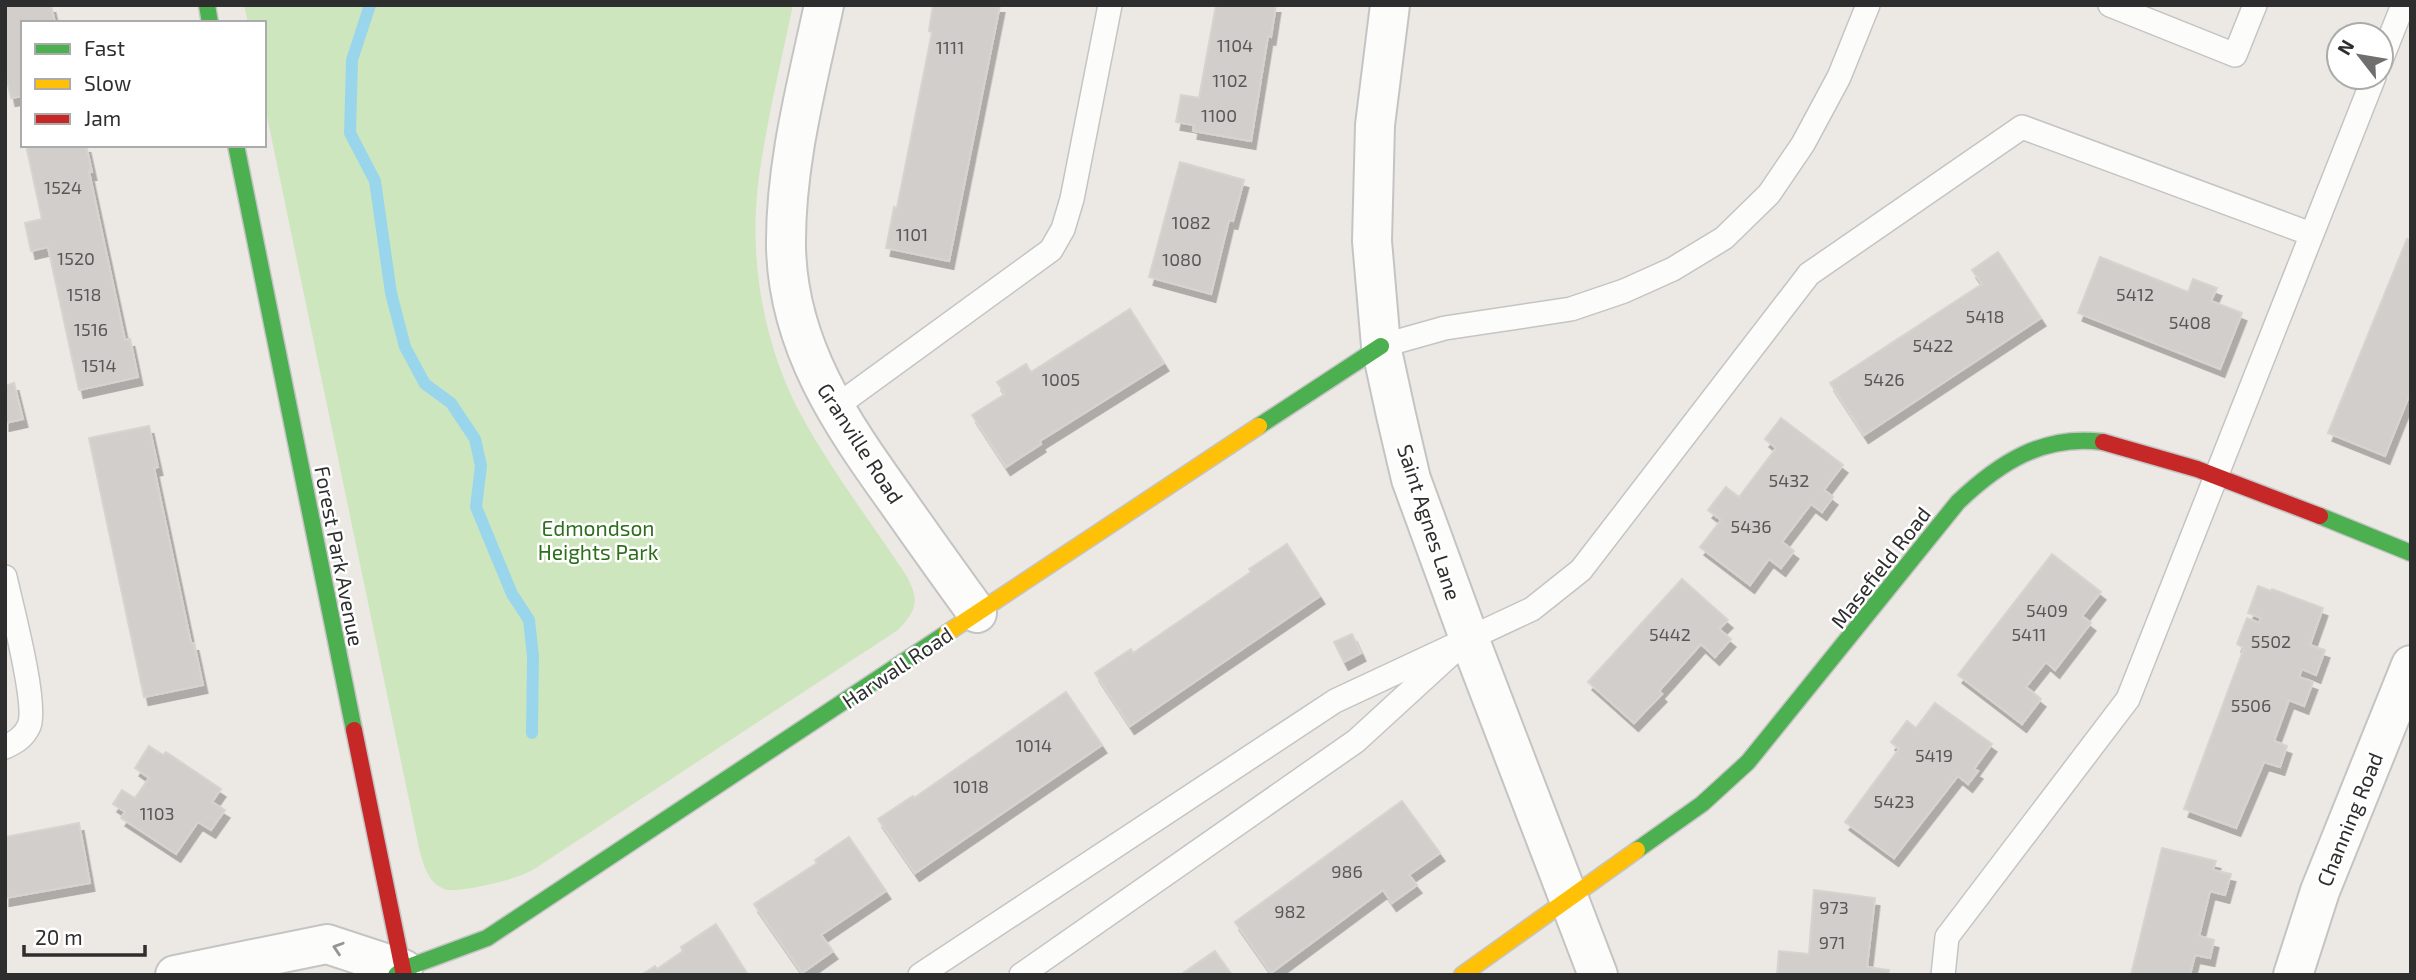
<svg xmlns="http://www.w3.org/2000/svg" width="2416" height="980" viewBox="0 0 2416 980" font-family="'Exo 2',sans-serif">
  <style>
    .green { fill: #cee6be }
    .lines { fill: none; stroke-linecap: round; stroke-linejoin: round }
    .stream { stroke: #99d6ec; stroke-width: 12 }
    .building { fill: #d1cecb; stroke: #d7d4d0; stroke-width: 2; filter: url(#shadow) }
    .lane-casing { stroke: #c5c4c5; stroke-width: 26 }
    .street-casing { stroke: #c5c4c5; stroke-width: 42 }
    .fast-casing { stroke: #c5c4c5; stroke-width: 19 }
    .slow-casing { stroke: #c5c4c5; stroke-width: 19 }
    .jam-casing { stroke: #c5c4c5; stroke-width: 19 }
    .lane { stroke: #fcfcfb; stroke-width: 23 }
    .street { stroke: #fcfcfb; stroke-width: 38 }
    .fast { stroke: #4caf50; stroke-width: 16 }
    .slow { stroke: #ffc107; stroke-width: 16 }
    .jam { stroke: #c62828; stroke-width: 16 }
    .oneway { stroke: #959594 }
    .labels { text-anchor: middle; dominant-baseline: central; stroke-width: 5; stroke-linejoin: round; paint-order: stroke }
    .number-label { font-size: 18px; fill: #585857 }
    .street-label { font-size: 21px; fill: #2e2e2e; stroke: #fff }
    .park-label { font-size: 21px; fill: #2c6e1b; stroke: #fff }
  </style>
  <defs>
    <filter id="shadow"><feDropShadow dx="4.5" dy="8" stdDeviation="0" flood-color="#0004"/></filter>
  </defs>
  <rect width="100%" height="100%" fill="#ece8e4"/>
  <!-- green -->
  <path class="green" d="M244,5h549c-12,57 -26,115 -34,172 -11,80 4,167 42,238 30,55 70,107 105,160 14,25 11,35 -8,55l-350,230c-9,6 -19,13 -29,16 -13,5 -64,18 -75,13 -17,-7 -21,-26 -25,-41l-155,-746v-79h-16z"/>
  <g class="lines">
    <!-- stream -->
    <path class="stream" d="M370,5l-18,55 -2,73 25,48 16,112 14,54 20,37 26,19 24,36 6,27 -5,41 36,87 17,26 4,36 -1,77"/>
  </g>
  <!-- building -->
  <g class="building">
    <path d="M5,5h46l4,18h-32v73l-12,2 -6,-27z"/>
    <path d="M933,5h67l-51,256 -63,-13 8,-41 3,1 35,-176 -3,-1z"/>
    <path d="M1216,5h60l-5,32 -3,-1 -17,105 -58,-10 1,-6 -18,-3 5,-27 18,3z"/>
    <path d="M26,145h60l6,27h-3l36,168 5,-1 8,38 -59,13 -31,-143 -17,4 -6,-28 17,-4z"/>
    <path d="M1180,162l64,18 -11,41 -4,-1 -18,74 -62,-17z"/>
    <path d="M2407,239l4,2v150l-26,65 -57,-23z"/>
    <path d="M1998,252l43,66 -177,117 -34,-52 152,-99 -10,-14z"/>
    <path d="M2100,257l88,35 5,-13 24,9 -6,13 31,12 -22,56 -142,-56z"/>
    <path d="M1130,309l34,54 -124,78 1,3 -35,23 -34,-52 33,-21 -8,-12 29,-18 5,8z"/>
    <path d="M14,383l9,36 -18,4v-37z"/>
    <path d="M1781,418l62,47 -19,25 9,7 -11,15 -11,-8 -29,38 12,9 -13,17 -12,-9 -19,26 -50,-38 21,-27 -13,-10 18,-23 13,10 37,-49 -11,-9z"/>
    <path d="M149,426l9,41 -4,1 37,175h3l9,42 -59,12 -55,-259z"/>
    <path d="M1287,544l33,52 -190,130 -35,-53 36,-24 2,4 118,-81 -2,-3z"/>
    <path d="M2052,554l49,38 -19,24 9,7 -36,47 -9,-8 -20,25 15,12 -19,25 -64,-49z"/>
    <path d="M1682,579l46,41 -9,9 12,10 -16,18 -14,-13 -42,47 3,3 -28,29 -46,-41z"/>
    <path d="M2258,586l13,5 1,-2 51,19 -13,37 15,5 -9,25 -14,-6 -3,8 14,5 -9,24 -15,-6 -15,41 13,5 -7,21 -16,-5 -28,66 -52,-19 60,-161 -7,-4 10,-26 12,5 2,-5 -13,-5z"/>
    <path d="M1352,634l9,19 -17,9 -10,-20z"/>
    <path d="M1066,692l36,53 -187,128 -37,-54 35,-23 1,2z"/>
    <path d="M1935,703l57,41 -18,25 4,2 -10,13 -10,-8 -64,82 -49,-36 54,-73 -8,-7 16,-21 9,7z"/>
    <path d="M149,746l14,9 3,-3 55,37 -9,13 13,8 -14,20 -13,-8 -22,32 -55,-36 4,-6 -12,-8 9,-14 13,8 14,-20 -14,-10z"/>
    <path d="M1402,801l38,52 -31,22 8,10 -25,18 -9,-13 -112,83 -36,-51z"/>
    <path d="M79,823l11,60 -85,15v-61z"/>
    <path d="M849,837l37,54 -65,44 12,16 -31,22 -48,-69 63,-41 -2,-3z"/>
    <path d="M2162,848l54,13 -3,9 18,4 -6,21 -15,-4 -11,45 15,4 -4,18 -15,-3 -5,20h-59z"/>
    <path d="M1814,890l61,8 -8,69 22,3 -1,5h-111l2,-24 30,3z"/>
    <path d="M716,924l32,51h-107l14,-9 2,3 26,-18 -2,-4z"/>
    <path d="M1215,951l17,24h-52z"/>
  </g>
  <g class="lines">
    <defs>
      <g id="lane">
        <path d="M2110,5l125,50 20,-50"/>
        <path d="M2381,60l22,-55"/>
        <path d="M1381,346l64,-18 126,-19 53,-18 49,-22 51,-31 45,-44 34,-50 36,-67 29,-72"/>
        <path d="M834,408l217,-158 12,-21 9,-30 38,-194"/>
        <path d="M5,577c6,27 33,128 24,149 -5,11 -13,16 -24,21"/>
        <path d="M920,975l415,-274 197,-92 49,-39 228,-296 213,-147 289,107"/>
        <path d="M1021,975l335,-234 95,-87"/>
        <path d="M1943,975l4,-38 181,-238 246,-622"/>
      </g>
      <g id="street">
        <path d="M824,5c-17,79 -39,160 -38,242 2,99 55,176 111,254 26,37 53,75 80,112"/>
        <path d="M1390,5l-15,120 -3,116 9,105 15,69 15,64 58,159 129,337"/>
        <path d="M175,975l152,-31 76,25"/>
        <path d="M2293,975l27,-84 91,-226"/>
      </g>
      <g id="fast">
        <path d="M207,5l3,18"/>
        <path d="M236,145l118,585"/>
        <path d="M1259,426l122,-80"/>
        <path d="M2320,516l91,37"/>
        <path d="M1637,850l65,-46 46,-42 210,-260c41,-39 85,-68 145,-60"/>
        <path d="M396,975l7,-6 84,-31 460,-305"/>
      </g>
      <g id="slow">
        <path d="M947,633l312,-207"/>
        <path d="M1462,975l175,-125"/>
      </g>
      <g id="jam">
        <path d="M2103,442l94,27 123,47"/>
        <path d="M354,730l50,245"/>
      </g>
    </defs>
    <!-- lane casing -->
    <use href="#lane" class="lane-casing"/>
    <!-- street casing -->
    <use href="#street" class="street-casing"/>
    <!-- fast casing -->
    <use href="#fast" class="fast-casing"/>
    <!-- slow casing -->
    <use href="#slow" class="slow-casing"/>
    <!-- jam casing -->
    <use href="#jam" class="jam-casing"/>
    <!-- lane -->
    <use href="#lane" class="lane"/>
    <!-- street -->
    <use href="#street" class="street"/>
    <!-- fast -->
    <use href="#fast" class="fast"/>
    <!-- slow -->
    <use href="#slow" class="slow"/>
    <!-- jam -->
    <use href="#jam" class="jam"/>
  </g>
  <!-- one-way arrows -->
  <defs><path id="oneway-chevron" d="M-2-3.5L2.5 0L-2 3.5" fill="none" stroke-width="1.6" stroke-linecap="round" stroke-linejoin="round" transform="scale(1.75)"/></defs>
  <use class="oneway" href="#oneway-chevron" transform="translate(338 948) rotate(-162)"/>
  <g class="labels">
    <!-- number labels -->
    <g class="number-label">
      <text x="1235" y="45">1104</text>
      <text x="950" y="47">1111</text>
      <text x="1230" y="80">1102</text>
      <text x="1219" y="115">1100</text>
      <text x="63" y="187">1524</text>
      <text x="1191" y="222">1082</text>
      <text x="912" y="234">1101</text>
      <text x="76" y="258">1520</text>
      <text x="1182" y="259">1080</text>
      <text x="84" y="294">1518</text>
      <text x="2135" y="294">5412</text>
      <text x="1985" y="316">5418</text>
      <text x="2190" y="322">5408</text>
      <text x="91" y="329">1516</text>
      <text x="1933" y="345">5422</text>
      <text x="99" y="365">1514</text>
      <text x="1061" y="379">1005</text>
      <text x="1884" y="379">5426</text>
      <text x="1789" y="480">5432</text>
      <text x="1751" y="526">5436</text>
      <text x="2047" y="610">5409</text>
      <text x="1670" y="634">5442</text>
      <text x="2029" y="634">5411</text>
      <text x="2271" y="641">5502</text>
      <text x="2251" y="705">5506</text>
      <text x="1034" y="745">1014</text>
      <text x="1934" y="755">5419</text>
      <text x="971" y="786">1018</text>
      <text x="1894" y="801">5423</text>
      <text x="157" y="813">1103</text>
      <text x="1347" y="871">986</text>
      <text x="1834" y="907">973</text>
      <text x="1290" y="911">982</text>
      <text x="1832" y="942">971</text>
    </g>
    <!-- street labels -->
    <g class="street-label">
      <text transform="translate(861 443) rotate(57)">Granville Road</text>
      <text transform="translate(1430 522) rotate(72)">Saint Agnes Lane</text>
      <text transform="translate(340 556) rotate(79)">Forest Park Avenue</text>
      <text transform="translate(1880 567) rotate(-52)">Masefield Road</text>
      <text transform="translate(897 667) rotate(-34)">Harwall Road</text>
      <text transform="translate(2349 819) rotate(-68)">Channing Road</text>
    </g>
    <!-- park labels -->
    <g class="park-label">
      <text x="598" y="527">Edmondson<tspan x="598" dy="24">Heights Park</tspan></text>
    </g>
  </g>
  <!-- border -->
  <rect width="2416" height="980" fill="none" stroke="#2e2e2e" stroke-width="14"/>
  <!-- legend -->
  <rect x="21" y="21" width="245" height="126" fill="#ffffff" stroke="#ababab" stroke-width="2"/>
  <rect x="35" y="44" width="35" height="10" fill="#4caf50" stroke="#ababab" stroke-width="2"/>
  <text x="84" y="56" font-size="21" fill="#2e2e2e">Fast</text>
  <rect x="35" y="79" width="35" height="10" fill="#ffc107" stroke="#ababab" stroke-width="2"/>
  <text x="84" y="91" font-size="21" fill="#2e2e2e">Slow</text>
  <rect x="35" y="114" width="35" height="10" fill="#c62828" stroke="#ababab" stroke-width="2"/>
  <text x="84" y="126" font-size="21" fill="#2e2e2e">Jam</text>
  <!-- north arrow -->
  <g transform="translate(2360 56) rotate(301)"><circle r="33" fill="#ffffff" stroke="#ababab" stroke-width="2"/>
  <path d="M0-5L12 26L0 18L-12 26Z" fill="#706f6e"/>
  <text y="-10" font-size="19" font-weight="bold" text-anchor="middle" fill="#2e2e2e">N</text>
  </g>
  <!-- scale -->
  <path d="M24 945v10h121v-10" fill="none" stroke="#2e2e2e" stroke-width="3.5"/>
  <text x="35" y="945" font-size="21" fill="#2e2e2e" stroke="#ffffff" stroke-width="5" paint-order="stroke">20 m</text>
</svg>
